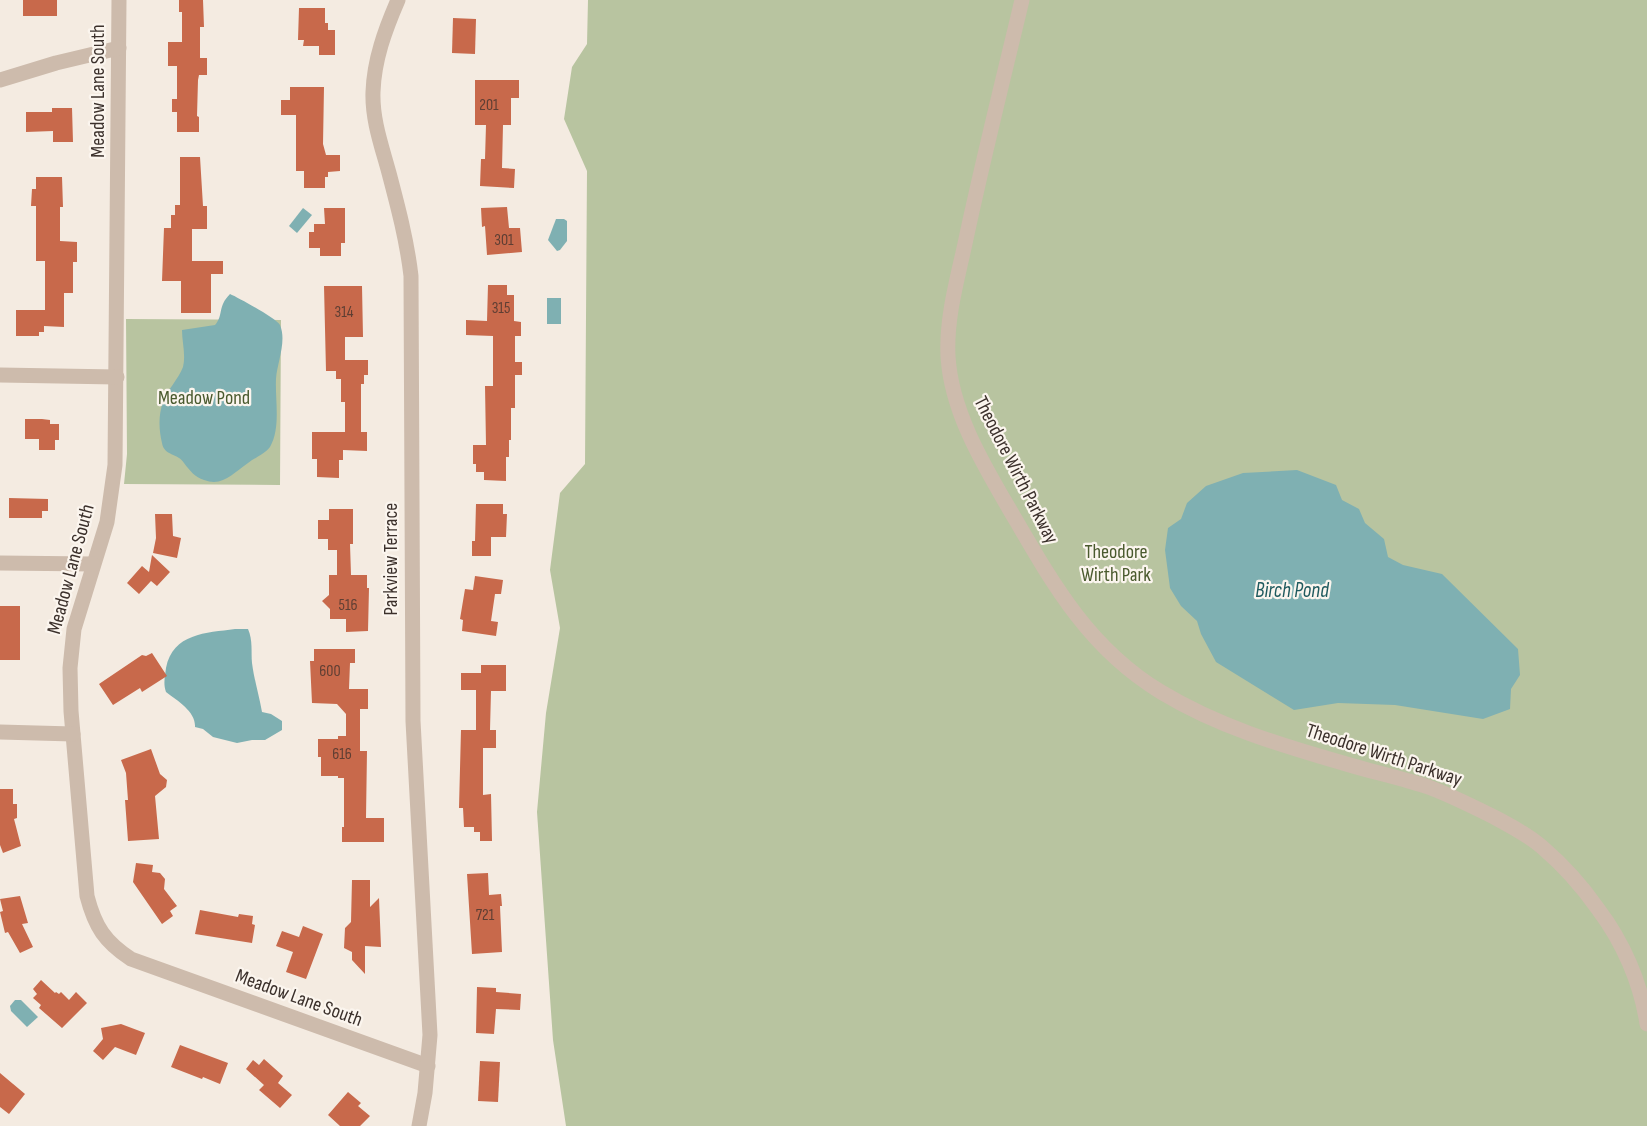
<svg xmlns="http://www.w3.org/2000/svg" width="1647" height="1126" viewBox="0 0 1647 1126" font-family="'Sofia Sans Condensed',sans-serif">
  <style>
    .green { fill: #b8c4a0 }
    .water { fill: #7fb0b2 }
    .building { fill: #c8694b }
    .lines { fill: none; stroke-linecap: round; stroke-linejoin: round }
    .minor { stroke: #cdbbac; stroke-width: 15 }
    .labels { text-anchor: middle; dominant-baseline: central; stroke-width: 4.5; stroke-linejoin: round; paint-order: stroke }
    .number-label { font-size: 16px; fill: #5e3e33 }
    .street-label { font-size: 20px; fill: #3b302b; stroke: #fbf5ee }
    .park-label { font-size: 20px; fill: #4a5a2e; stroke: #fbf5ee }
    .water-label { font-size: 21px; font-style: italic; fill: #1f5a5e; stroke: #fbf5ee }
  </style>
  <rect width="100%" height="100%" fill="#f4ebe1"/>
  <!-- green -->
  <g class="green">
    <path d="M588,0h1059v1126h-1081l-13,-86 -16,-228 9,-99 14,-85 -10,-58 10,-77 25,-29 2,-293 -23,-52 8,-52 15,-23z"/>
    <path d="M126,319l155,1 -1,165 -156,-1 3,-30z"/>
  </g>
  <!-- water -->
  <g class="water">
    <path d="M303,208l9,7 -15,18 -8,-7z"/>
    <path d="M556,219h8l3,2v20l-7,9 -3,1 -9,-11z"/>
    <path d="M230,294c9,4 47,25 50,31 7,16 -3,38 -4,54 -1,21 5,49 -6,68 -5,7 -16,11 -22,16 -15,10 -25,24 -44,17 -9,-3 -14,-9 -20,-17 -6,-10 -20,-7 -22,-20 -3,-13 -4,-27 1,-41 4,-12 15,-22 20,-35 3,-12 -1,-25 -1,-37l33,-5c9,-10 2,-18 15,-31z"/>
    <rect x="547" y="298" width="14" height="26"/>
    <path d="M1297,470l39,15 6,15 17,9 6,14 19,16 4,18 15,8 39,9 76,75 2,26 -9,14 -1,20 -27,10 -88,-14 -57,-2 -44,7 -78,-48 -15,-28 -4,-13 -16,-15 -11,-18 -5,-38 3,-22 13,-9 6,-16 19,-17 37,-13z"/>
    <path d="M235,629h13c5,11 3,23 4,34 2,16 7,32 10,49l9,2 11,7v9l-17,10h-13l-15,3 -24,-6 -10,-8 -8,-2c1,-15 -17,-26 -29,-35 -3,-8 -1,-15 0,-24 7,-35 40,-35 69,-39z"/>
    <path d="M15,1000h6l17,17 -11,10 -16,-16 -1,-5z"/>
  </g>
  <!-- building -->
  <g class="building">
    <rect x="23" y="0" width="34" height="16"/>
    <path d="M179,0h24l1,27h-4v31h7v17h-8l-1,5 -1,36 2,1v15h-22v-20h-5v-13h5v-33h-9v-24h14v-30h-3z"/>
    <path d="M299,8h26v15h3v7h7v25h-16v-9h-16l1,-6h-6z"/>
    <path d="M453,18l23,1 -1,35 -23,-1z"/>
    <path d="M475,80h44v18h-8v27h-8l-1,43 13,1 -1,19 -34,-2 1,-27h4l1,-34h-11z"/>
    <path d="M290,87h34l-1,57 3,11h14v16l-12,1v5h-3v11h-21v-17h-8v-56h-15v-15h9z"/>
    <path d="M52,108h20l1,34h-20v-11l-27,1v-20h26z"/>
    <path d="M180,157h20l3,49h4v23h-15v32h31v13h-12v39h-30v-32h-19l2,-53h7v-13h4v-10h5z"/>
    <path d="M36,177h26l1,30h-3v34l17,1v20h-4v31h-9v34l-20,-1v6h-5v4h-23v-26h29v-49h-9v-55h-5l1,-17h4z"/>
    <path d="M507,207l2,21h11l2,24 -35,3 -2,-29 -3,1 -1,-19z"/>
    <path d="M324,208h21v35h-4v13h-21v-8h-11v-16h5v-8h11z"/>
    <path d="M488,285h19v10h7v26l7,1v14h-6v26h7v13h-7v33h-4v32h-2v17h-3v24l-22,-1v-8h-8v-8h-3v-19h13l-1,-59h8v-50l-27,-1v-15l21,1z"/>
    <path d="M324,286h38l1,51h-18v23h23v15h-4v9h-3v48h6v19l-24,-1v10h-4v18l-22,-1v-18h-5v-27h33v-30h-4v-23h-5v-8h-10z"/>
    <path d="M25,419h17l8,1v4h9v16h-4v10h-16v-11h-14z"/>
    <path d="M9,498l39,1v12h-6v7h-33z"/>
    <path d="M476,504h27v10h4l-1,23h-15v19h-19v-15h3z"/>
    <path d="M329,509h24v35h-3l1,31h16v13h2l-1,43 -22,1v-13h-16v-10l-8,-8 7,-6v-20h8v-25h-9v-11h-10v-19h11z"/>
    <path d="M155,514h17l1,22 8,2 -4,20 -24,-5 3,-15z"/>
    <path d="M152,555l18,17 -13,14 -6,-5 -12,13 -12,-11 15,-17 7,6z"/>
    <path d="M475,576l28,4 -2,14h-6l-4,27 7,1 -2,14 -34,-5 1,-11 -3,-1 5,-30 8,1z"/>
    <rect x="0" y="606" width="20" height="54"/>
    <path d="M314,649h41v14h-5l-1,26h19v20h-8v42h7l-1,67h18v24h-42v-15h2v-49h-6v-2h-17v-19h-3v-18h20v-3h8v-22l-9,-10 -25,-1 -2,-42h4z"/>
    <path d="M152,653l15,23 -25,16 -2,-4 -27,17 -14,-21 43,-29 4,1z"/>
    <path d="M481,665h25v26h-15l-1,39h6v18h-13v47l8,-1 1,47h-12v-9h-6v-5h-10l-1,-19h-4l2,-78h15v-40h-15v-17h20z"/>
    <path d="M151,749l9,25 7,6 -1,7 -11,9 4,43 -31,2 -3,-41h3l-2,-27 -5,-13z"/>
    <path d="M0,789h13v15h4v14l-3,1 7,27 -18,7 -3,-8z"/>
    <path d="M136,863l17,2 -1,7 8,1 5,6 -1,10 13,17 -7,5 3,5 -11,8 -29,-42z"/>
    <path d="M488,873l1,22 12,-1 1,12h-2l2,46 -30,2 -5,-80z"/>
    <path d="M352,880h18v27l9,-9 2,49 -16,-1v28l-13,-14v-8l-8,-4 1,-20 6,-6z"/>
    <path d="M20,896l8,27 -6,1 11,23 -13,6 -12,-21 -3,1 -5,-21 3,-1 -3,-12z"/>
    <path d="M200,910l38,7 1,-3 14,2 -1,8 3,1 -3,18 -57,-9z"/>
    <path d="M303,926l20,8 -17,45 -20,-7 7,-20 -17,-6 6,-15 17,6z"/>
    <path d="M41,980l14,13 1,-1 3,2 2,-2 8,8 7,-8 11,11 -25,25 -23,-20 2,-3 -8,-7 4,-4 -4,-5z"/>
    <path d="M477,987l19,1v4l25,2 -1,16 -24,-1 -2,25 -18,-1z"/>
    <path d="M121,1024l24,9 -9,22 -21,-8 -12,13 -10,-9 10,-12 -2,-11z"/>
    <path d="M180,1045l48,18 -8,21 -17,-7 -1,2 -31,-12z"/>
    <path d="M264,1059l19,17 -5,7 14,12 -12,13 -21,-18 5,-5 -18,-16 7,-9 6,5z"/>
    <path d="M480,1061l20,1 -2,40 -20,-1z"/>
    <path d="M0,1073l25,21 -16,20 -9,-7z"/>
    <path d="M348,1092l13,11 -3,3 12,10 -10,10h-20l-12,-11z"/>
  </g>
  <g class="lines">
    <!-- minor -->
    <g class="minor">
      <path d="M119,0l-4,465 -8,57 -33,107 -4,39 1,43 16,185c8,31 18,46 44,63l297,107"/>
      <path d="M398,0c-13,30 -24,60 -25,92 -1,28 9,55 16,81 9,34 18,68 22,103l2,445 17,314 -5,58 -6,33"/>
      <path d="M1022,0c-19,80 -39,159 -56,239 -8,38 -20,78 -18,117 3,57 38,113 66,161 40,69 76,132 147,175 56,34 119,53 182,71 29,9 59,15 88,25 21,8 43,19 63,29 17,9 34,18 48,30 21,18 40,39 56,62 25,33 43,74 49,115"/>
      <path d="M0,80l56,-17 63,-15"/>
      <path d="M0,375l117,2"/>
      <path d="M0,563l93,1"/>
      <path d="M0,732l73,2"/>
    </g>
  </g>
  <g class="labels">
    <!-- number labels -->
    <g class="number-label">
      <text x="489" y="105">201</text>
      <text x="504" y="240">301</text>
      <text x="501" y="308">315</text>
      <text x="344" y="312">314</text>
      <text x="348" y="605">516</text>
      <text x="330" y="671">600</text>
      <text x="342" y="754">616</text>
      <text x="485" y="915">721</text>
    </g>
    <!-- street labels -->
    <g class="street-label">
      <text transform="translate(98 91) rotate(-90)">Meadow Lane South</text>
      <text transform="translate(1016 470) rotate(63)">Theodore Wirth Parkway</text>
      <text transform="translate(391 559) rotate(-90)">Parkview Terrace</text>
      <text transform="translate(71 569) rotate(-75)">Meadow Lane South</text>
      <text transform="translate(1384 755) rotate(18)">Theodore Wirth Parkway</text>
      <text transform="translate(299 998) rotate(20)">Meadow Lane South</text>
    </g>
    <!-- park labels -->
    <g class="park-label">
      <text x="204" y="398">Meadow Pond</text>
      <text x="1116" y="552">Theodore<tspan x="1116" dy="23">Wirth Park</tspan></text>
    </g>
    <!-- water labels -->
    <g class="water-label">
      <text x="1292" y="590">Birch Pond</text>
    </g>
  </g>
</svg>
